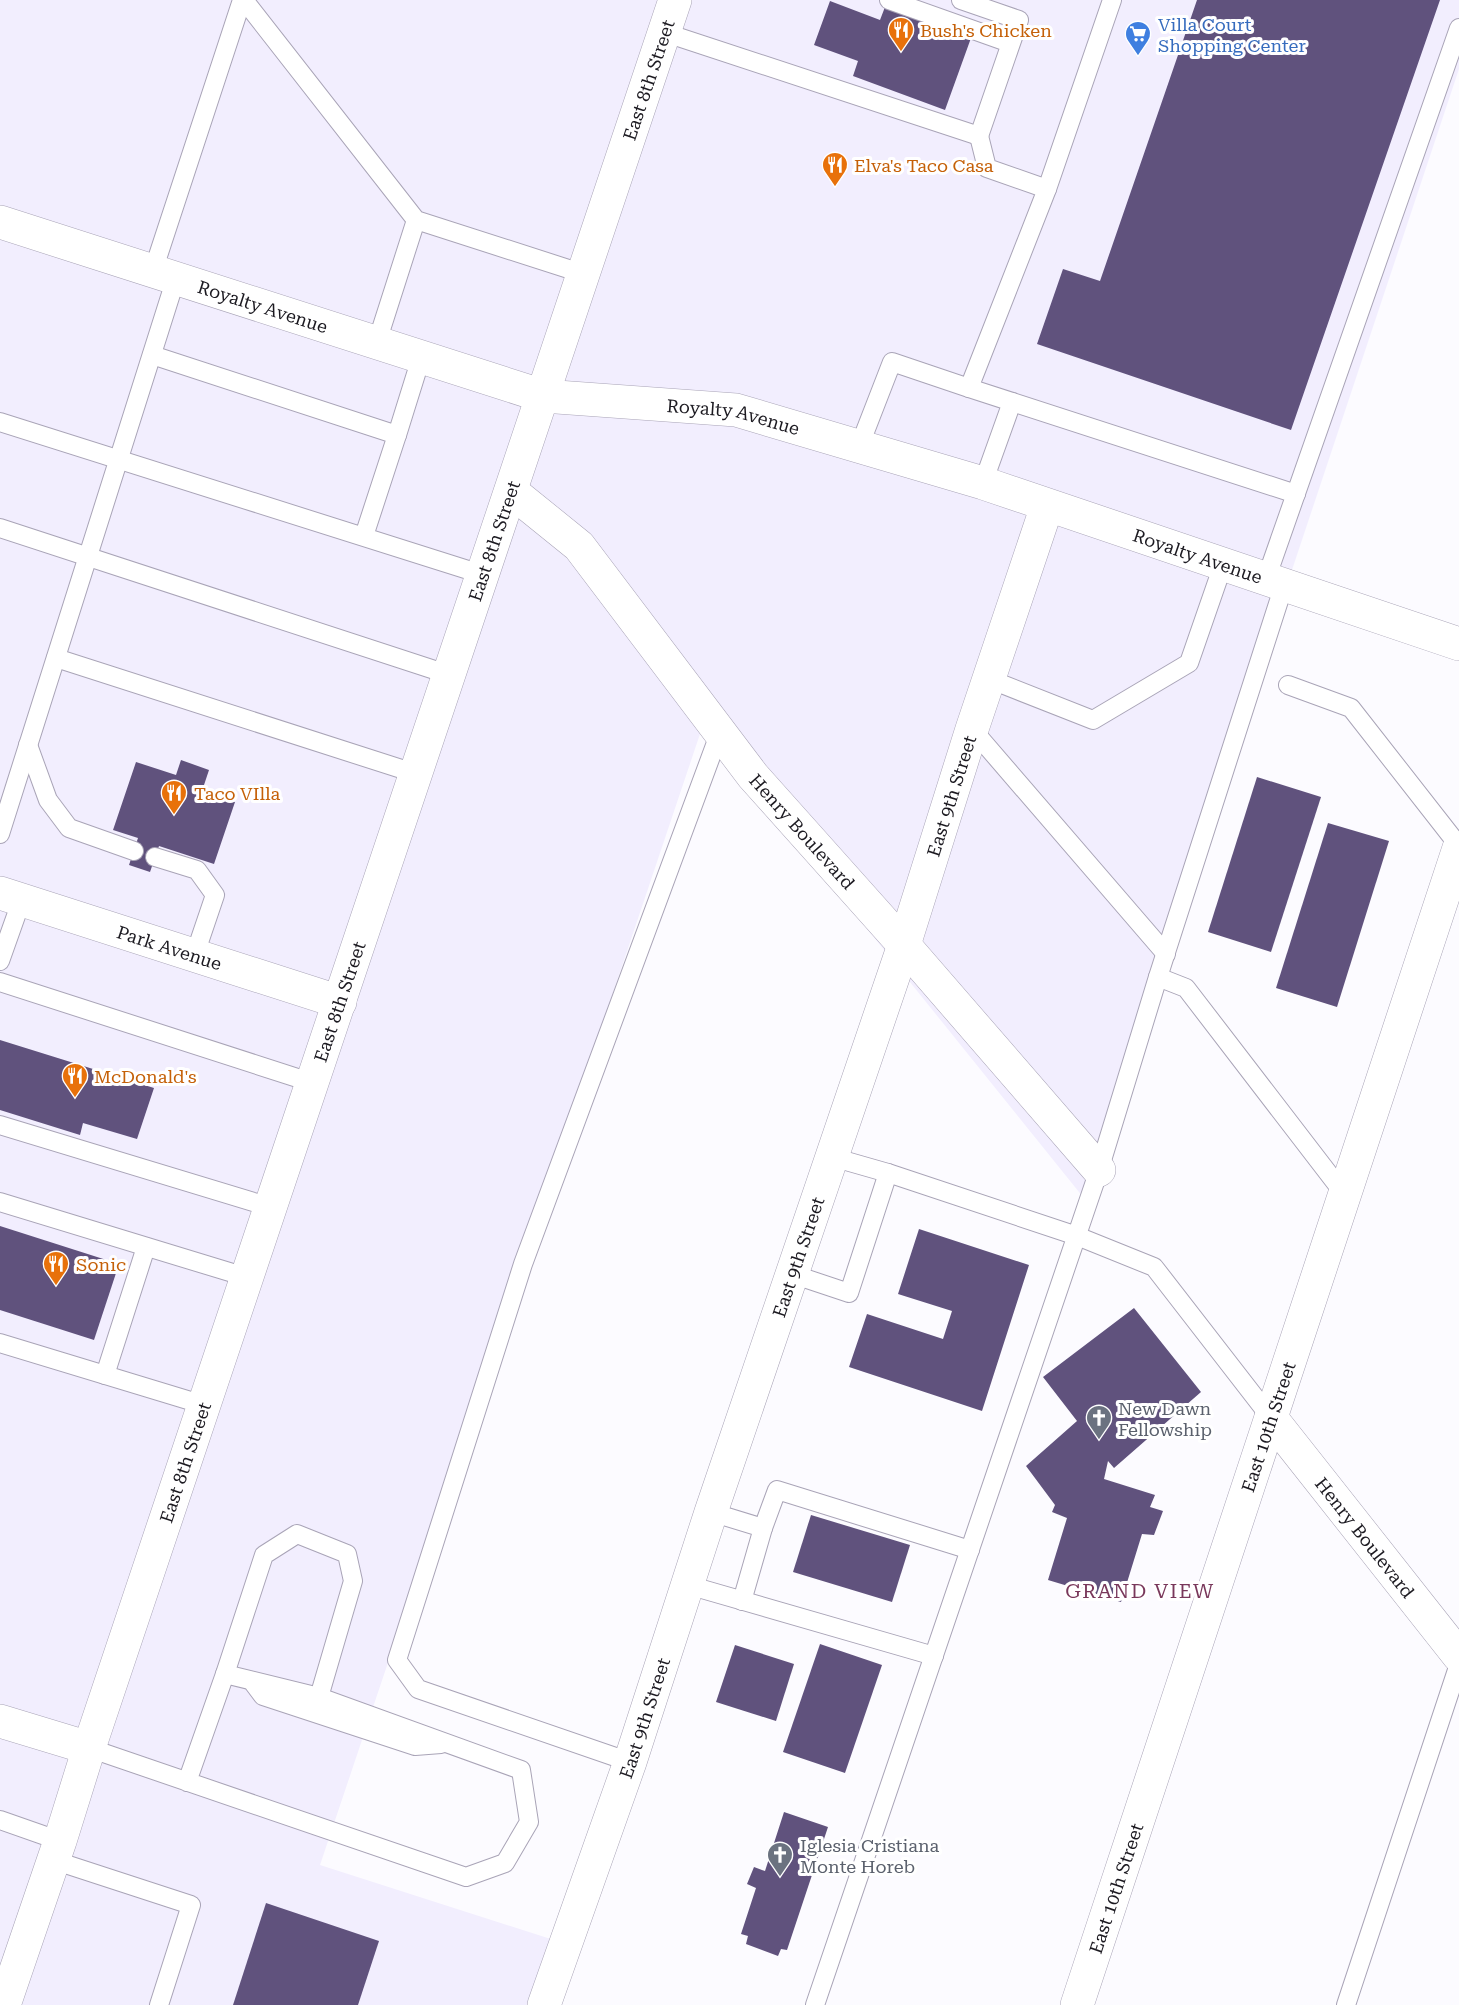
<svg xmlns="http://www.w3.org/2000/svg" width="1459" height="2005" viewBox="0 0 1459 2005" font-family="'Roboto Serif',serif">
  <style>
    .built { fill: #f2eefe }
    .building { fill: #60527d }
    .lines { fill: none; stroke-linecap: round; stroke-linejoin: round }
    .lane-casing { stroke: #a9a4b7; stroke-width: 20 }
    .street-casing { stroke: #a9a4b7; stroke-width: 34 }
    .secondary-casing { stroke: #a9a4b7; stroke-width: 34 }
    .lane { stroke: #fff; stroke-width: 18 }
    .street { stroke: #fff; stroke-width: 33 }
    .secondary { stroke: #fff; stroke-width: 33 }
    .labels { text-anchor: middle; dominant-baseline: central; stroke-width: 6; stroke-linejoin: round; paint-order: stroke }
    .shop-label { font-size: 18px; fill: #366cbe; stroke: #fff; text-anchor: start }
    .food-label { font-size: 18px; fill: #c56008; stroke: #fff; text-anchor: start }
    .street-label { font-size: 18px; fill: #1c1a21; stroke: #fff }
    .worship-label { font-size: 18px; fill: #5b616d; stroke: #fff; text-anchor: start }
    .neighbourhood-label { font-size: 20px; letter-spacing: 1.5px; fill: #79385b; stroke: #fff }
  </style>
  <rect width="100%" height="100%" fill="#fcfbff"/>
  <!-- built -->
  <path class="built" d="M0,0h1459v69l-376,1128 -380,-472 -383,1140 237,76 -22,64h-535z"/>
  <!-- building -->
  <g class="building">
    <path d="M1197,0h243l-149,430 -254,-86 26,-75 37,12z"/>
    <path d="M830,1l50,19 5,-13 86,31 -26,72 -92,-34 5,-15 -44,-16z"/>
    <path d="M181,760l28,10 -7,21 33,11 -21,62 -55,-18 -9,26 -21,-7 9,-27 -25,-8 23,-68 40,13z"/>
    <path d="M1257,777l64,20 -50,155 -63,-20z"/>
    <path d="M1328,823l61,18 -52,166 -61,-19z"/>
    <path d="M0,1040l154,48 -17,51 -54,-16 -3,12 -80,-25z"/>
    <path d="M0,1226l119,38 -25,76 -94,-30z"/>
    <path d="M919,1229l110,36 -47,146 -133,-44 18,-53 76,25 9,-28 -54,-17z"/>
    <path d="M1134,1308l67,84 -87,76 -6,-7 -4,18 51,16 -5,12 13,4 -9,24 -12,-1 -21,68 -73,-22 19,-62 -15,-6 3,-7 -29,-39 51,-45 -34,-44z"/>
    <path d="M811,1515l99,30 -18,57 -99,-30z"/>
    <path d="M820,1644l62,21 -37,108 -62,-21z"/>
    <path d="M735,1645l59,19 -18,57 -60,-19z"/>
    <path d="M784,1812l44,15 -41,123 -6,-1 -3,7 -32,-12 2,-8 -7,-2 15,-46 -9,-4 7,-17 11,4z"/>
    <path d="M266,1903l113,38 -21,64h-125z"/>
  </g>
  <g class="lines">
    <defs>
      <g id="lane">
        <path d="M244,0l172,220 168,54"/>
        <path d="M889,0l121,43"/>
        <path d="M1112,0l-65,189 -78,199 327,106"/>
        <path d="M663,32l316,104 40,-116 -58,-20"/>
        <path d="M979,136l8,32 60,21"/>
        <path d="M153,271l89,-271"/>
        <path d="M377,342l39,-122"/>
        <path d="M152,355l245,80 -33,101"/>
        <path d="M0,422l484,153"/>
        <path d="M397,435l24,-77"/>
        <path d="M859,447l33,-85 77,26"/>
        <path d="M983,483l29,-81"/>
        <path d="M0,528l450,147"/>
        <path d="M1266,579l193,-551"/>
        <path d="M56,658l361,116"/>
        <path d="M989,679l104,41 96,-57 34,-98"/>
        <path d="M1288,685l63,23 108,138"/>
        <path d="M972,729l194,225"/>
        <path d="M28,745l20,55 21,28 65,23"/>
        <path d="M0,834l176,-556"/>
        <path d="M155,857l42,13 18,25 -20,59"/>
        <path d="M0,961l22,-62"/>
        <path d="M1158,977l28,11 159,207"/>
        <path d="M0,982l313,101"/>
        <path d="M0,1125l270,82"/>
        <path d="M832,1157l56,16 189,63 77,31 117,151"/>
        <path d="M0,1202l246,75"/>
        <path d="M792,1274l57,19 39,-120"/>
        <path d="M0,1343l204,62"/>
        <path d="M105,1375l41,-128"/>
        <path d="M711,1512l52,16 -21,73"/>
        <path d="M763,1528l14,-38 193,60"/>
        <path d="M688,1585l246,71"/>
        <path d="M225,1674l39,-119 33,-21 50,20 6,27 -34,116"/>
        <path d="M254,1684l9,12 152,50 26,-2"/>
        <path d="M89,1748l377,129 39,-14 24,-41 -8,-52 -202,-73 -94,-23 -38,108"/>
        <path d="M630,1762l-212,-73 -21,-29 126,-396 197,-532"/>
        <path d="M0,1820l60,21"/>
        <path d="M53,1860l138,45 -32,100"/>
        <path d="M815,2005l284,-835 59,-193 126,-392"/>
        <path d="M1346,2005l113,-341"/>
      </g>
      <g id="street">
        <path id="s1" d="M0,222l543,174 193,14 247,73 476,161"/>
        <path id="s2" d="M511,491l68,55 174,230 151,169 195,225"/>
        <path id="s3" d="M0,893l340,109"/>
        <path id="s4" d="M1271,1418l188,238"/>
        <path d="M0,1721l89,27"/>
        <path id="s5" d="M544,2005l86,-243 81,-250 193,-567 68,-216 75,-223"/>
        <path id="s6" d="M1077,2005l382,-1157"/>
      </g>
      <g id="secondary">
        <path id="s7" d="M4,2005l56,-164 29,-93 586,-1748"/>
      </g>
    </defs>
    <!-- lane casing -->
    <use href="#lane" class="lane-casing"/>
    <!-- street casing -->
    <use href="#street" class="street-casing"/>
    <!-- secondary casing -->
    <use href="#secondary" class="secondary-casing"/>
    <!-- lane -->
    <use href="#lane" class="lane"/>
    <!-- street -->
    <use href="#street" class="street"/>
    <!-- secondary -->
    <use href="#secondary" class="secondary"/>
  </g>
  <!-- icons -->
  <defs>
    <symbol id="restaurant-pin" viewBox="-11 -11 22 30"><path d="M0 17L-7.5 6A9.5 9.5 0 1 1 7.5 6Z" fill="#e8710a" stroke="#fff"/><path d="M-5-6h1v4h1v-4h1v4h1v-4h1v5L-1.5 .5V6h-2V.5L-5-1ZM5-6V6H3V1.5H1.5Q1.5-4 5-6Z" fill="#fff"/></symbol>
    <symbol id="supermarket-pin" viewBox="-11 -11 22 30"><path d="M0 17L-7.5 6A9.5 9.5 0 1 1 7.5 6Z" fill="#3f7fe0" stroke="#fff"/><path d="M-6-5.5h2.5l.6 2H6L4.5 2H-2.5L-4.4-4H-6ZM-1.5 3.2a1.3 1.3 0 1 0 .1 0ZM3 3.2a1.3 1.3 0 1 0 .1 0Z" fill="#fff"/></symbol>
    <symbol id="church-pin" viewBox="-11 -11 22 30"><path d="M0 17L-7.5 6A9.5 9.5 0 1 1 7.5 6Z" fill="#6b7280" stroke="#fff"/><path d="M-1.2-6h2.4v3.5h3.3v2.4h-3.3V6h-2.4V-.1h-3.3v-2.4h3.3Z" fill="#fff"/></symbol>
  </defs>
  <g fill-rule="evenodd">
    <use href="#restaurant-pin" x="886" y="15" width="30" height="40"/>
    <use href="#supermarket-pin" x="1123" y="19" width="30" height="40"/>
    <use href="#restaurant-pin" x="820" y="150" width="30" height="40"/>
    <use href="#restaurant-pin" x="159" y="778" width="30" height="40"/>
    <use href="#restaurant-pin" x="60" y="1061" width="30" height="40"/>
    <use href="#restaurant-pin" x="41" y="1249" width="30" height="40"/>
    <use href="#church-pin" x="1084" y="1403" width="30" height="40"/>
    <use href="#church-pin" x="765" y="1840" width="30" height="40"/>
  </g>
  <g class="labels">
    <!-- shop labels -->
    <g class="shop-label">
      <text x="1158" y="24">Villa Court<tspan x="1158" dy="21">Shopping Center</tspan></text>
    </g>
    <!-- food labels -->
    <g class="food-label">
      <text x="920" y="30">Bush's Chicken</text>
      <text x="854" y="165">Elva's Taco Casa</text>
      <text x="194" y="793">Taco VIlla</text>
      <text x="94" y="1076">McDonald's</text>
      <text x="76" y="1264">Sonic</text>
    </g>
    <!-- street labels -->
    <g class="street-label">
      <text stroke="none"><textPath href="#s7" startOffset="2030">East 8th Street</textPath></text>
      <text stroke="none"><textPath href="#s1" startOffset="276">Royalty Avenue</textPath></text>
      <text stroke="none"><textPath href="#s1" startOffset="762">Royalty Avenue</textPath></text>
      <text stroke="none"><textPath href="#s7" startOffset="1544">East 8th Street</textPath></text>
      <text stroke="none"><textPath href="#s1" startOffset="1248">Royalty Avenue</textPath></text>
      <text stroke="none"><textPath href="#s5" startOffset="1276">East 9th Street</textPath></text>
      <text stroke="none"><textPath href="#s2" startOffset="450">Henry Boulevard</textPath></text>
      <text stroke="none"><textPath href="#s3" startOffset="178">Park Avenue</textPath></text>
      <text stroke="none"><textPath href="#s7" startOffset="1058">East 8th Street</textPath></text>
      <text stroke="none"><textPath href="#s5" startOffset="790">East 9th Street</textPath></text>
      <text stroke="none"><textPath href="#s6" startOffset="609">East 10th Street</textPath></text>
      <text stroke="none"><textPath href="#s7" startOffset="572">East 8th Street</textPath></text>
      <text stroke="none"><textPath href="#s4" startOffset="152">Henry Boulevard</textPath></text>
      <text stroke="none"><textPath href="#s5" startOffset="304">East 9th Street</textPath></text>
      <text stroke="none"><textPath href="#s6" startOffset="123">East 10th Street</textPath></text>
    </g>
    <!-- worship labels -->
    <g class="worship-label">
      <text x="1118" y="1408">New Dawn<tspan x="1118" dy="21">Fellowship</tspan></text>
      <text x="800" y="1845">Iglesia Cristiana<tspan x="800" dy="21">Monte Horeb</tspan></text>
    </g>
    <!-- neighbourhood labels -->
    <g class="neighbourhood-label">
      <text x="1140" y="1591">GRAND VIEW</text>
    </g>
  </g>
</svg>
